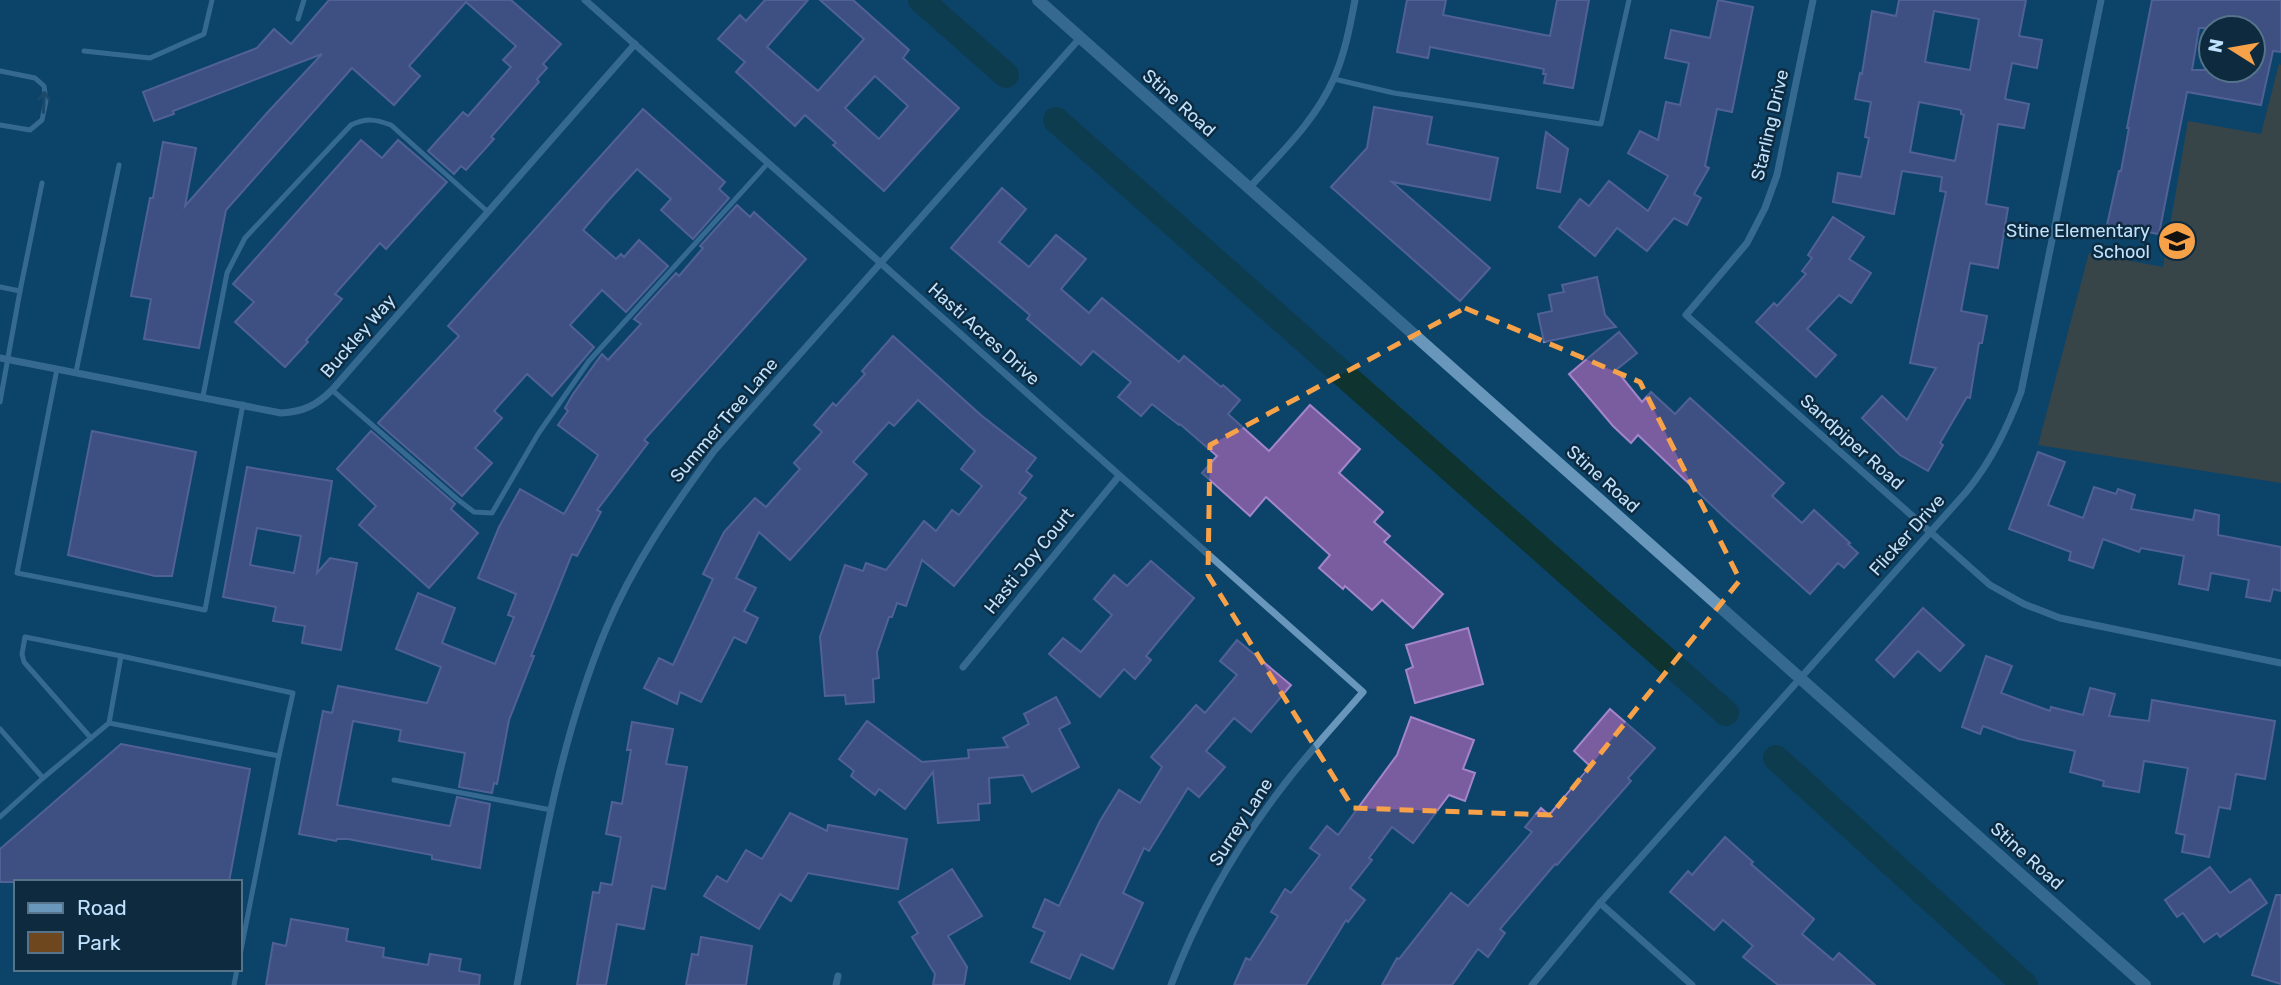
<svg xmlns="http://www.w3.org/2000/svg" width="2281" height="985" viewBox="0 0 2281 985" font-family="Rubik,sans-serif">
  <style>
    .green { fill: #6e471f }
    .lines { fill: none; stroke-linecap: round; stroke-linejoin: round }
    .canal { stroke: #0f332e; stroke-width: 26 }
    .building { fill: #7a5d9f; stroke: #a385ca; stroke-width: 2; fill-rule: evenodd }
    .service { stroke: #6997bc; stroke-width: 5 }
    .minor { stroke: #6997bc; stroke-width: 7 }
    .tertiary { stroke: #6997bc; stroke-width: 12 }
    .oneway { stroke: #2d506b }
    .marked { fill: none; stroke: #f7a148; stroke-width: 5; stroke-dasharray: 14 9; stroke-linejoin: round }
    .labels { text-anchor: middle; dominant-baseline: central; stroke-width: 5; stroke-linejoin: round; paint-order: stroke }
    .street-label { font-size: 18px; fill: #c0e2fe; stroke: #0d2a3f }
    .poi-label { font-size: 18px; fill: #c0e2fe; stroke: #0d2a3f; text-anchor: end }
  </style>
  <rect width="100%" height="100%" fill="#0c4469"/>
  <!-- green -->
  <path class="green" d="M2279,64l2,1v418l-243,-38 51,-192 74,14 25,-146 73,13z"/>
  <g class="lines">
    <!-- canal -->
    <g class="canal">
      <path d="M921,0l85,75"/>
      <path d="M1056,120l670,593"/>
      <path d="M1776,758l249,227"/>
    </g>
  </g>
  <!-- building -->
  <g class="building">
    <path d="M329,0h182l50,44 -18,20 4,4 -10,11 2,3 -48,55 3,2 -28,31 -5,-4 -7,8 -26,-23 35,-39 5,4 43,-49 -8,-7 13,-14 -50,-44 -57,64 11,10 -26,29 -42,-37 -126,142 -27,138 -55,-9 7,-40 -20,-3 19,-98h3l10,-56 33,6 -11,58 82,-93 55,-59 -149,57 1,3 -20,7 -11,-29 114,-44 17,-19 17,15z"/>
    <path d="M765,0h43l-41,47 51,44 46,-52 -44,-39h33l56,50 -6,8 56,50 -75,83 -51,-46 3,-2 -31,-28 -10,11 -59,-54 9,-10 -27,-23 22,-24 6,6zM875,76l33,30 -29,33 -34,-31z"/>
    <path d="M1407,0h39l-3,15 107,21 7,-36h32l-16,88 -29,-5 2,-9h-3l1,-5 -114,-22 -2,11 -31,-6z"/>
    <path d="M1718,0l35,7 -21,105 -15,-3 -12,57 4,2 -15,26 7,4 -14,27 -13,-7 -27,33 -30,-23 -22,28 -36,-29 21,-28 9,7 20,-25 39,30 20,-35 -40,-23 12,-22 18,9 8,-38 14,3 9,-42 -24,-5 6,-28 39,8z"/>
    <path d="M1899,0h127l-7,36 23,4 -5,28 -25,-5 -7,36 24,5 -5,24 -26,-4 -12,80 22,4 -10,60 -28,-5 -9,48 26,5 -5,27h-3l-9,55 -3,-1 -27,46 3,2 -15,26 -28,-16 -38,-37 20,-22 25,24 29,-52 -26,-5 36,-171 -6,-1 2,-14 -40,-6 -8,43 -61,-12 5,-29 23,4 8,-39 -4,-1 6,-35 -16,-3 5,-26 2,1 10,-63 24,5zM1934,11l45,8 -9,51 -45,-8zM1919,102l42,8v4l3,1 -9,46 -45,-9z"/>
    <path d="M2152,0h129v52l-8,-1 -12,54 -74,-13 -28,142 -52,-9 12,-54h2l8,-43h-2zM2199,28h54v42h-61z"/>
    <path d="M1374,107l58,10 -5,27 71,14 -8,42 -98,-18 98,86 -30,33 -129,-114 36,-39z"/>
    <path d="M643,109l82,73 -6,7 10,9 -36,41 -32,-29 10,-11 -34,-30 -30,33 -24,28 33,29 5,-5 3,3 15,-17 29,26 -42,46 -24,-22 -32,35 24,22 -42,49 -25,-22 -33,37 8,7 -27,30 17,15 -30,33 -84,-73 81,-87 -11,-10z"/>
    <path d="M1546,132l22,17 -8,43 -23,-4z"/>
    <path d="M361,140l21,18 16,-18 49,42 -61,67 -6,-6 -45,51 7,5 -36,41 2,2 -23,25 -50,-45 19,-20 -21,-18z"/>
    <path d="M1002,188l24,21 -27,33 30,25 27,-32 30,24 -25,30 28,24 13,-15 77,64 5,-6 37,31 2,-2 17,15 -12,14 41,37 41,-46 50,44 -21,24 44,39 -9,10 16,14 -6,6 59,52 -30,34 -31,-28 -10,10 -27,-24 -2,3 -24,-21 11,-13 -64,-58 -16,19 -48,-43 15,-17 -37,-32 -1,1 -27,-21 -11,12 -23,-19 13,-15 -38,-31 -12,14 -54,-46 3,-4 -79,-67z"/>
    <path d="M737,205l13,12 4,-5 52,47 -162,181 4,3 -51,67 4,2 -24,44 -5,-2 -41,102h3l-25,64 -12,64 -3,-1 -2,10 -33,-6 6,-34 -66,-12 2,-11 -48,-9 -16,84 113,21 7,-29 33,7 -10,64 -48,-9v-4l-84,-16h-11l-1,2 -37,-7 24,-123 9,2 6,-27 89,17 14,-36 -45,-18 22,-56 37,15 -13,35 53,21 19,-47 -6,-2 8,-21 -38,-16 21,-51 21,-38 44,25 34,-59 -40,-30 10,-14 -3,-3 8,-14 29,-40 6,6 33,-36 -7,-5 42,-46 3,3 24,-28 -3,-2z"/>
    <path d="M1833,217l31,20 -15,22 22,14 -20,30 -12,-8 -32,34 29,26 -20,22 -60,-55 18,-19 3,3 29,-32 -4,-3 10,-13 -4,-3z"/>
    <path d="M1597,277l8,38 11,12 -72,15 -6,-28 14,-3 -3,-16 15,-3 -2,-7z"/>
    <path d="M1619,332l18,21 -21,17 26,32 9,-10 24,22 15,-16 94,85 -12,13 30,27 12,-13 36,33 -2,1 10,9 -14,15 -6,-5 -28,31 -85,-76 -87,-83 -7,8 -18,-17 -44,-52z"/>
    <path d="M893,336l89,80 54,42 -10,13 6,5 -13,17 7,5 -72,88 -32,-26 -16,46 -9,-3 -5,14h-3l-12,35 2,26 -6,1 1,23 -28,2 -1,-9 -20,1 -5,-59 25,-72 18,6 3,-8 20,7 38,-49 12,10 16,-21 7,5 23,-29 -21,-17 14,-18 -57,-51 -24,26 -5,-4 -36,40 14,12 -77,86 -31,-28 -23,46 20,10 -12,23 14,7 -12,25 -12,-6 -33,65 -21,-10 -3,12 -33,-16 15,-30 14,7 40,-86 -10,-5 21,-42 31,-34 11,9 34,-38 -6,-6 28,-31 -8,-7 19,-22 3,3 29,-32 -3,-3z"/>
    <path d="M92,431l104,21 -24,124h-17l-87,-21z"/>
    <path d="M371,431l84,73 -4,5 27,24 -49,55 -70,-63 17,-19 -39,-37z"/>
    <path d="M2038,452l27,10 -17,43 35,13 11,-31 22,7 2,-5 17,6 -4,14 62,11 2,-10 24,5 -1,20 63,12v44l-8,-2 -3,12 -24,-4 3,-17 -38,-7 -3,17 -29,-6 5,-28 -43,-8 -2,4 -36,-13 -10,29 -24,-8 2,-8 -62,-23z"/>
    <path d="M247,467l85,14 -15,92 13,-15 27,5 -16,87 -39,-7 3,-17 -32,-5 3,-14 -53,-10zM257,528l44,8 -7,37 -44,-8z"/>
    <path d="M1151,561l43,37 -48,58 5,4 -16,19 -11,-10 -24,28 -51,-43 14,-16 18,14 31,-37 -18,-16 20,-24 13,11z"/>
    <path d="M1923,608l41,37 -24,26 -22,-20 -24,26 -18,-17z"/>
    <path d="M1468,628l15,56 -68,19 -9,-33 7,-3 -7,-22z"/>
    <path d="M1237,640l54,45 -40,47 -17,-14 -28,33 19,16 -26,30 -11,-9 -39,63 -5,-3 -21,45 20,10 -30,66 -32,-15 -11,25 -39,-17 14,-30 -12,-5 12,-28 14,7 41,-85 19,-31 21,13 22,-36 -11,-10 45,-52 9,8 32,-38 -17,-14z"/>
    <path d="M1986,656l26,10 -11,27 49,18 1,-4 32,8 7,-27 25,6 -6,22 40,5 3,-21 123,21 -10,58 -29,-5 -6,35 -11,-2 -10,50 -27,-5 3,-17 -9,-2 12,-65 -44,-7 -5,31 -36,-6 1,-5 -34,-9 5,-21 -56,-12 -36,-13 -3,8 -18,-7z"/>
    <path d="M1056,697l14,26 -11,6 20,38 -47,25 -9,-17 -34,3 1,25 -12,1 1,16 -41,3 -5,-51 -28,37 -26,-20 -4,6 -24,-19 3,-5 -15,-12 28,-38 55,41 47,-4 -1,-8 40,-3 -5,-9 26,-14 -5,-10z"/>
    <path d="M1610,709l45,39 -27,30 3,3 -74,84 -2,-1 -55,65 5,4 -17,24 -10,-8 -26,36h-70l15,-27 2,1 52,-66 17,13 64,-74 -7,-5 16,-19 8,7 35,-41 6,-8 -16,-15z"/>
    <path d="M1411,717l63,23 -11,29 12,4 -10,28 -16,-6 -36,48 -21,-16 -23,31 3,2 -22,28 15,12 -17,22 -2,-2 -40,65h-72l12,-27 4,2 28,-44 -7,-4 14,-23 6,4 29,-38 -10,-7 17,-22 11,9 59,-80z"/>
    <path d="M632,722l41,7 -7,35 21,3 -22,122 -13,-3 -8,43 -27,-5 -11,61h-29l16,-93 6,1 2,-10 11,2 9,-48 -15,-3 6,-32 10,2 9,-54h-4z"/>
    <path d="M121,744l129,25 -21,113h-229v-33z"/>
    <path d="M790,813l37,18 1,-6 79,14 -9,50 -90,-16 -17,28 -11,-7 -21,35 -55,-33 13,-20 10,6 19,-32 16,9z"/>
    <path d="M1725,837l28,25 -2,2 63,55 -12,15 31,26 6,-7 36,32h-97l-35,-28 10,-11 -30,-26 -9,10 -44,-38 18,-21 4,4z"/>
    <path d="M2210,867l20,26 20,-14 17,24 -47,34 -3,-4 -13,9 -21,-29 -6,4 -12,-17z"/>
    <path d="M952,869l30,47 -34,20 19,31 -3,18h-31l2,-11 -23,-37 6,-4 -19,-31z"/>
    <path d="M2276,895h5v89l-29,-9z"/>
    <path d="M291,919l57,10 -2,12 38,7 -1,9 45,8 2,-11 31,5 -2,12 21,4 -1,10h-213l7,-42 13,3z"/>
    <path d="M701,937l51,9 -6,39h-60l6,-31 6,1z"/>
  </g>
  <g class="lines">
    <!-- service -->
    <g class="service">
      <path d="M298,19l6,-19"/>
      <path d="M84,51l66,7 54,-24 8,-34"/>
      <path d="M0,71l35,7 9,8 2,15 -4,19 -12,10 -30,-5"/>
      <path d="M1334,79l60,14 207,31 28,-124"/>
      <path d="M0,287l20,4 -20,111"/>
      <path d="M20,291l22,-108"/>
      <path d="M57,369l-40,204 188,37 38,-206"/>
      <path d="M76,372l43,-207"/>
      <path d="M332,390l125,109 17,13 18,1 46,-79 51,-73 179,-198"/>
      <path d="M203,396l24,-123 18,-35 106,-113c15,-7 24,-6 40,0l97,87"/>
      <path d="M109,723l12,-67 172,37 -14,63"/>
      <path d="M0,729l43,49 -43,39"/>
      <path d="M91,738l-67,-76 -2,-8 3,-17 96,19"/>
      <path d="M43,778l66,-55 170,33 -39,199"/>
      <path d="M394,780l157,30"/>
      <path d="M234,985l3,-16"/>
    </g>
    <!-- minor -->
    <g class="minor">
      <path d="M585,0l778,692c-24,28 -50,56 -73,85 -49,62 -91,134 -119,208"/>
      <path d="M1813,0l-36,175 -12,33 -18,35 -61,72 304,270 34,19 36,14 221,45"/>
      <path d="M1249,188c31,-34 67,-68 85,-110 11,-25 16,-52 21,-78"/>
      <path d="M0,358l281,55c22,-1 36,-8 51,-23l303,-346"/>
      <path d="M963,667l156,-191"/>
      <path d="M1600,903l92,82"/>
      <path d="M517,985c23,-121 41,-242 89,-356 27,-65 67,-122 108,-178l366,-413"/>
      <path d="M836,985l2,-9"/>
      <path d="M1532,985l68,-82 367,-412c25,-31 40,-63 54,-99l80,-392"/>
    </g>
    <!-- tertiary -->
    <path class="tertiary" d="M1038,0l1107,985"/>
  </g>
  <!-- one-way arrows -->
  <defs><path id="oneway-shaft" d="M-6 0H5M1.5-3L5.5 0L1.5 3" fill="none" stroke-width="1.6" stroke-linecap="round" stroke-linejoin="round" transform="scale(1.75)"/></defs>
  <use class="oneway" href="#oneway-shaft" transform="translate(44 102) rotate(-87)"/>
  <!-- marked area -->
  <path d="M0 0H2281V985H0ZM1465,308l175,74 100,198 -189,235 -198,-7 -145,-233 2,-130z" fill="#0c4469" fill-opacity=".55" fill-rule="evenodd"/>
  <path class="marked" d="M1465,308l175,74 100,198 -189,235 -198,-7 -145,-233 2,-130z"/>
  <!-- icons -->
  <defs>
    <symbol id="school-disc" viewBox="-11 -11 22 22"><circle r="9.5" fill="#f7a148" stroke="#0d2a3f"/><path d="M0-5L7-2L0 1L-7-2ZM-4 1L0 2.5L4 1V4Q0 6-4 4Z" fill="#111"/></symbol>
  </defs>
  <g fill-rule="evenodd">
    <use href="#school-disc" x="2155" y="219" width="44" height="44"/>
  </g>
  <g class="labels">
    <!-- street labels -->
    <g class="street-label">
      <text transform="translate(1179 103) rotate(42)">Stine Road</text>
      <text transform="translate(1770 125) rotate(-77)">Starling Drive</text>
      <text transform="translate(984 334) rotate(42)">Hasti Acres Drive</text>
      <text transform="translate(358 336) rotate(-49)">Buckley Way</text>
      <text transform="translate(724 420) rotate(-50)">Summer Tree Lane</text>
      <text transform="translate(1852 442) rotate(42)">Sandpiper Road</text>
      <text transform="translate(1603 479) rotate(42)">Stine Road</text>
      <text transform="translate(1907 535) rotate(-48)">Flicker Drive</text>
      <text transform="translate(1029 561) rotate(-51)">Hasti Joy Court</text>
      <text transform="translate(1241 822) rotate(-57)">Surrey Lane</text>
      <text transform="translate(2027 856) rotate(42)">Stine Road</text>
    </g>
    <!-- poi labels -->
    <g class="poi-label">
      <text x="2150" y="231">Stine Elementary<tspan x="2150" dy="21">School</tspan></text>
    </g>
  </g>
  <!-- legend -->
  <rect x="14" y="880" width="228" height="91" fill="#0d2a3f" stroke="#55748b" stroke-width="2"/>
  <rect x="28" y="903" width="35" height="10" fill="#6997bc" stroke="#55748b" stroke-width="2"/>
  <text x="77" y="915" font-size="21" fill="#c0e2fe">Road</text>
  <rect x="28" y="932" width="35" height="21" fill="#6e471f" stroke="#55748b" stroke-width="2"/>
  <text x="77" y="950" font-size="21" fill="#c0e2fe">Park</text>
  <!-- north arrow -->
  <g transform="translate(2232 49) rotate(281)"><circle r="33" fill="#0d2a3f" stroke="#55748b" stroke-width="2"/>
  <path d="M0-5L12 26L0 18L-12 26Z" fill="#f7a148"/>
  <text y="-10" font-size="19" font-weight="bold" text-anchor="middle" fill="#c0e2fe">N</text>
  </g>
</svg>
